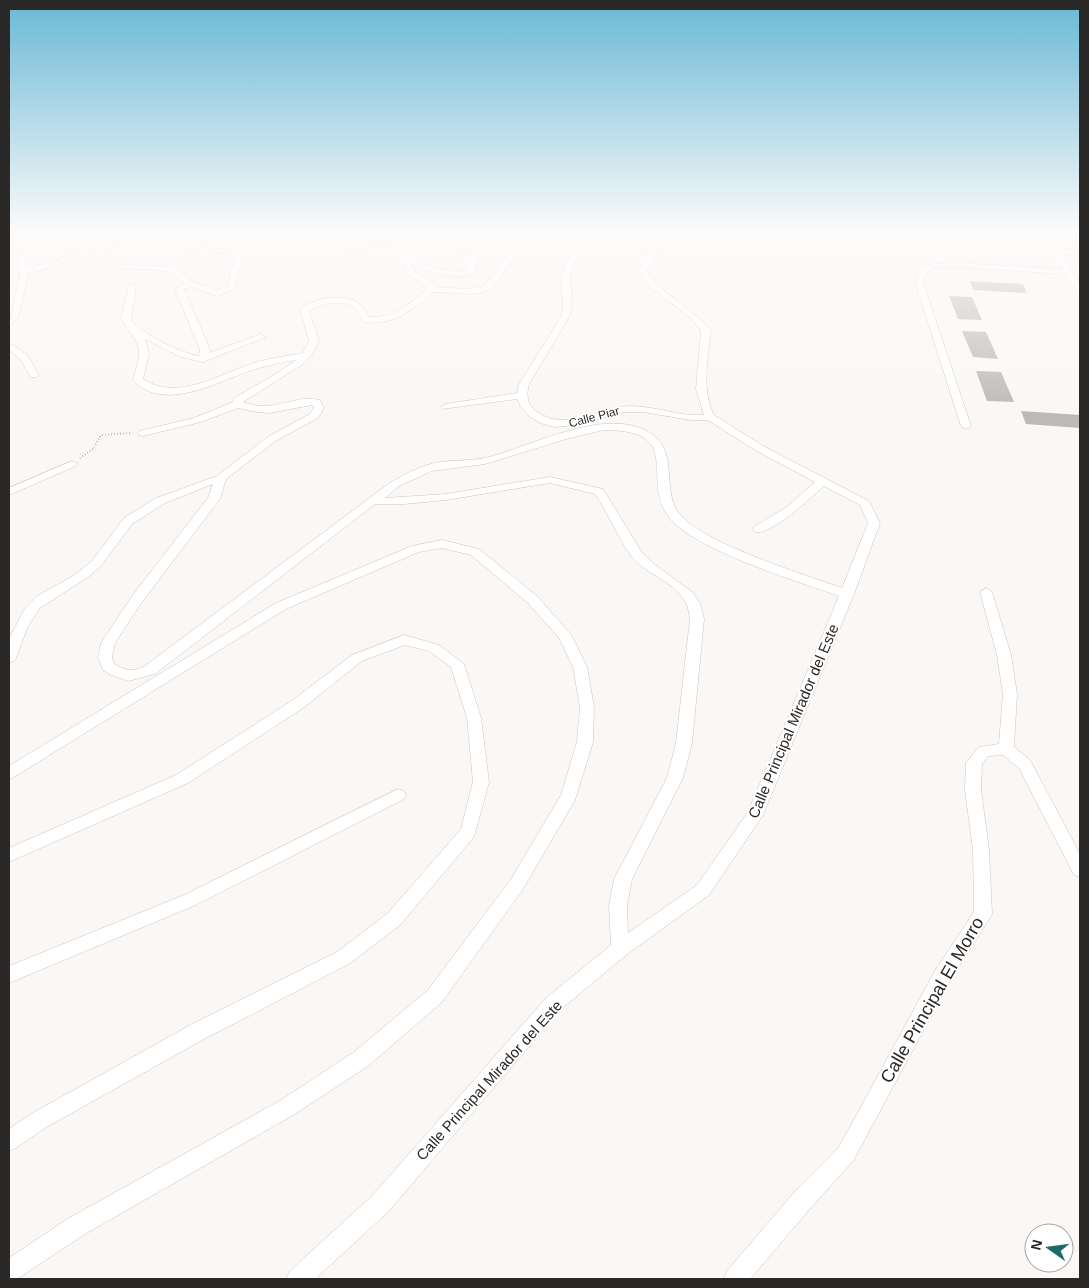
<svg xmlns="http://www.w3.org/2000/svg" width="1089" height="1288" viewBox="0 0 1089 1288" font-family="Helvetica,sans-serif">
  <style>
    .building { fill: #bdb9b6 }
    .lines { fill: none; stroke-linecap: round; stroke-linejoin: round }
    .minor-casing { stroke: #cac6c3; stroke-width: 1 }
    .path { stroke: #898785; stroke-width: 2; stroke-dasharray: 0.5 2.5; stroke-linecap: butt }
    .minor { fill: #fff; fill-rule: evenodd }
    .labels { text-anchor: middle; dominant-baseline: central; stroke-width: 4; stroke-linejoin: round; paint-order: stroke }
    .far-street-label { font-size: 12px; fill: #2a2928; stroke: #fff }
    .street-label { font-size: 15px; fill: #2a2928; stroke: #fff }
    .near-street-label { font-size: 18px; fill: #2a2928; stroke: #fff }
  </style>
  <rect width="100%" height="100%" fill="#fbf7f4"/>
  <!-- building -->
  <g class="building">
    <path d="M970,281l53,3 4,9 -54,-3z"/>
    <path d="M949,296l23,1 10,23 -24,-1z"/>
    <path d="M962,331l24,1 12,27 -25,-2z"/>
    <path d="M976,371l25,1 13,30 -27,-1z"/>
    <path d="M1021,411l59,4v13l-54,-4z"/>
  </g>
  <g class="lines">
    <defs>
      <g id="minor">
        <path d="M56,234h11l-37,21 -6,6 3,8 110,-34h10l62,13 28,2 21,-16h9l-24,20 -8,35 -18,7 -25,-9 -8,2 26,61 -1,3 49,-18 3,-1 5,3 -63,25 -22,-5 -36,-18 4,15 -6,25c35,23 76,-5 111,-16 16,-5 33,-7 49,-10l6,-12 -9,-31c11,-12 42,-17 57,-8 6,3 8,11 12,15 23,2 42,-14 58,-28v-2l-19,-12 -15,-27c-21,-6 -40,8 -60,-6v-4c7,0 11,6 18,7 17,2 31,-5 48,-1 2,4 4,8 6,11 9,10 49,19 62,15l3,-10c-13,0 -26,-4 -35,-14v-12h8v11c10,8 22,13 34,8l2,-15 3,-4h8l-3,4 -2,16 -6,4 -5,16c-23,6 -43,-1 -64,-10l4,7 20,13 1,3 32,2 17,-3 20,-26 25,-26h9l-28,30 -20,26 -16,4 -41,-2c-18,17 -42,35 -69,30 -4,-5 -7,-13 -12,-16 -11,-7 -34,-2 -43,5l10,30 -9,16 -7,7 -60,38c32,12 50,-8 77,-2l4,8 -6,10 -41,22 -51,39 -6,20 -78,103 -27,41 -3,14 2,7c12,7 18,8 31,2l246,-184c16,-9 31,-17 49,-20 15,-2 30,-1 45,-4 46,-11 125,-55 168,-23 25,18 9,54 25,77 21,30 127,63 164,76l26,-65 -8,-18 -36,-19c-13,11 -53,50 -69,46l-2,-3 2,-3 32,-19 28,-25 -60,-32 -47,-30h-17l-48,-8h-19l-47,13 -22,2 -15,-4 -11,-7 -8,-9 -4,-8 -75,10 -1,-2 5,-3 71,-11 2,-9 42,-67 2,-13 -2,-29 5,-12 18,-29h8l-18,29 -4,12 2,29 -3,13 -40,67c-3,11 -2,20 7,27 30,23 63,-5 95,-5 24,0 49,11 73,9l-8,-26 5,-58 -10,-13 -43,-32 -9,-15c8,-16 15,-37 35,-37l-14,14 -13,23c15,25 45,35 64,60 -3,28 -10,58 3,84l49,31 106,55 11,22 -26,71 -91,221 -54,80 -83,60 -66,55 -172,202 -73,67h-29l4,-8 82,-75 174,-198 65,-53 -2,-39 5,-27 53,-101 9,-35 14,-124c-1,-6 -2,-13 -5,-18 -12,-20 -39,-27 -53,-44 -15,-20 -23,-43 -37,-63l-45,-11 -104,17 -42,4h-29l-220,170 -27,7 -19,-7 -6,-4 -5,-13 3,-14 31,-47 76,-98 5,-14 -48,19 -33,21 -32,43 -12,10 -48,31 -12,18 -12,32 -2,3 -5,2v-24l16,-31 12,-12 36,-20 19,-15 32,-43 32,-20 61,-22 52,-40 41,-22 4,-6 -2,-3 -43,8 -12,-1 -19,-4 -37,14 -58,14 -4,-1 -1,-2 1,-2 55,-13 39,-16 1,-4 45,-26 17,-12c-15,2 -31,6 -46,11 -33,11 -87,42 -117,9 10,-33 8,-34 -12,-60l8,-37 7,2 -5,35c12,14 49,33 68,36l1,-6 -25,-61 9,-6c-19,-18 -38,-13 -63,-14l-4,-2 1,-2 44,1 17,3 14,13 24,8 11,-4 7,-31 -26,-3 -62,-13h-9l-110,35 -10,44 -9,7 11,-52 -4,-12 8,-10zM604,430c81,0 37,48 64,86 25,34 129,65 171,80l-91,216 -51,73 -69,48 -1,-27 5,-27 51,-101 9,-35 12,-124 -4,-16 -8,-11 -38,-28 -13,-13 -38,-62 -53,-12 -104,17 -61,4 14,-12 33,-15 53,-7 81,-25z"/>
        <path d="M1011,234h12l34,14 23,4v3l-3,1 -16,-2 19,30v9l-3,-1 -11,-18 -111,-7 -19,1 -10,5 -3,9 48,144 -5,3 -5,-3 -46,-144 4,-12 15,-6 21,-1 108,6 -11,-17z"/>
        <path d="M9,343l18,12 12,20 -2,2h-6l-11,-18 -11,-9z"/>
        <path d="M72,461l6,3 -2,2 -67,29v-7z"/>
        <path d="M442,540l37,9 59,48 34,39 15,31 7,40 -1,35 -18,58 -52,89 -81,113 -74,64 -73,48 -210,120 -68,45h-8v-21l60,-40 212,-118 73,-48 74,-62 83,-111 50,-84 16,-53 3,-35 -7,-40 -14,-29 -31,-35 -57,-48 -29,-7 -23,4 -133,57 -277,171v-14l267,-163 136,-57z"/>
        <path d="M986,588l6,4 19,63 6,39 -3,53 16,13 50,94v23l-6,-2 -55,-107 -16,-13 -15,1 -6,8 -1,26 8,60 3,64 -3,5 -39,62 -97,180 -39,43 -64,75h-26l3,-8 71,-83 41,-41 97,-178 38,-57 -1,-62 -8,-60 1,-27 13,-16 20,-3 4,-50 -6,-39 -17,-63z"/>
        <path d="M404,635l35,10 25,19 17,54 8,64 -15,55 -74,88 -51,39 -143,74 -161,90 -29,20 -7,3v-22l22,-15 161,-90 145,-72 51,-39 73,-84 12,-47 -6,-64 -16,-51 -22,-16 -24,-6 -43,16 -59,47 -115,75 -179,79v-14l167,-73 117,-75 59,-45z"/>
        <path d="M398,789l6,2 2,4 -2,4 -208,106 -187,78v-17l175,-71z"/>
      </g>
    </defs>
    <!-- minor casing -->
    <use href="#minor" class="minor-casing"/>
    <!-- path -->
    <path class="path" d="M80,458l13,-9 8,-14 30,-2"/>
    <!-- minor -->
    <use href="#minor" class="minor"/>
  </g>
  <!-- sky -->
  <linearGradient id="sky" x2="0" y2="1"><stop stop-color="#69b8d6"/><stop offset="0.56" stop-color="#fdfbfa"/><stop offset="1" stop-color="#fdfbfa" stop-opacity="0"/></linearGradient>
  <rect width="1089" height="415" fill="url(#sky)"/>
  <g class="labels">
    <!-- far-street labels -->
    <g class="far-street-label">
      <text transform="translate(594 417) rotate(-15)">Calle Piar</text>
    </g>
    <!-- street labels -->
    <g class="street-label">
      <text transform="translate(793 721) rotate(-67)">Calle Principal Mirador del Este</text>
      <text transform="translate(489 1080) rotate(-48)">Calle Principal Mirador del Este</text>
    </g>
    <!-- near-street labels -->
    <g class="near-street-label">
      <text transform="translate(932 1000) rotate(-60)">Calle Principal El Morro</text>
    </g>
  </g>
  <!-- border -->
  <rect width="1089" height="1288" fill="none" stroke="#2a2928" stroke-width="20"/>
  <!-- north arrow -->
  <g transform="translate(1049 1248) rotate(284)"><circle r="24" fill="#ffffff" stroke="#aaa9a9"/>
  <path d="M0-4L9 19L0 12L-9 19Z" fill="#1e6a69"/>
  <text y="-8" font-size="14" font-weight="bold" text-anchor="middle" fill="#2a2928">N</text>
  </g>
</svg>
